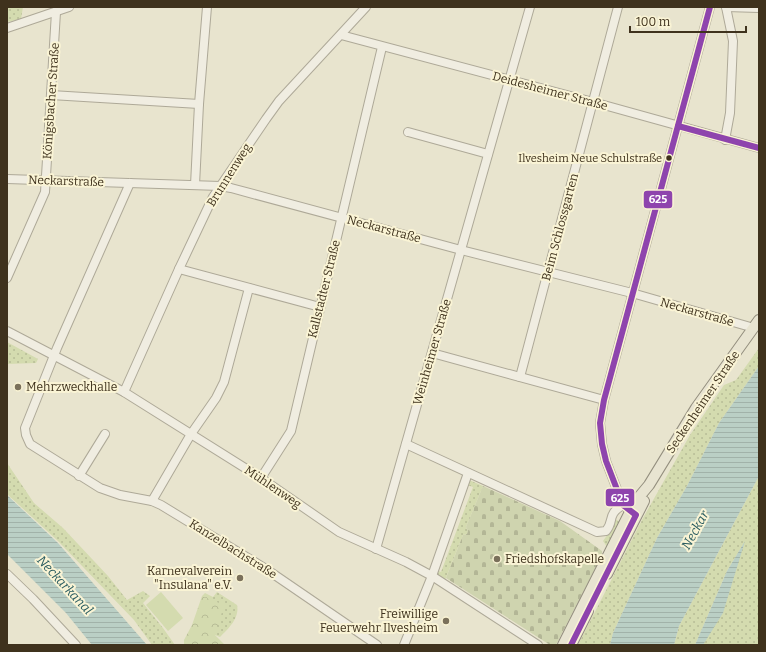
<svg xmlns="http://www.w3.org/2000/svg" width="766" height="652" viewBox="0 0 766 652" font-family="Bitter,serif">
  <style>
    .grass { fill: url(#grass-dots) }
    .cemetery { fill: url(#cemetery-stones) }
    .park { fill: url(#park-crowns) }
    .pitch { fill: #d4dbaf }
    .water { fill: url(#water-rules) }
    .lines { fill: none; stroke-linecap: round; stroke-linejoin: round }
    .minor-casing { stroke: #aea998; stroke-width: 10 }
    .major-casing { stroke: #938e7e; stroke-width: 12 }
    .minor { stroke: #f0ede1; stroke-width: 8 }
    .major { stroke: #e8e4d1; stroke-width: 10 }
    .bus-1-casing { stroke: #faf4d5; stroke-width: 9 }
    .bus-1 { stroke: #8e44ad; stroke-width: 6 }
    .bus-dot { fill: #3f321d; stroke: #faf4d5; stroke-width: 1.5 }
    .poi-dot { fill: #7a705b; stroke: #faf4d5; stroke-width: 1.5 }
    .labels { text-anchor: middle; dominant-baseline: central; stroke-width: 4; stroke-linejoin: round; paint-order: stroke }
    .bus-label { font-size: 11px; fill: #3f321d; stroke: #faf4d5; text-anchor: end }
    .street-label { font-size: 12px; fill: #3f321d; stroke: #faf4d5 }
    .poi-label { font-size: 12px; fill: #3f321d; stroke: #faf4d5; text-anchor: start }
    .water-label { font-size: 13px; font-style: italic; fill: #2b5d61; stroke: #faf4d5 }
    .line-badge { stroke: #faf4d5; stroke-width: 1.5 }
    .badge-label { font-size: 11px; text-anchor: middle; font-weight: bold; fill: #fff }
  </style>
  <defs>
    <pattern id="grass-dots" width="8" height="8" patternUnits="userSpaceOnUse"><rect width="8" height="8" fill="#d4dbaf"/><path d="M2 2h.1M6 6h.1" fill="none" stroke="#b7bc96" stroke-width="1.8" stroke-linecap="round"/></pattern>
    <pattern id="cemetery-stones" width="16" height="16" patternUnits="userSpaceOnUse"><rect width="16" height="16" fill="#cfd4af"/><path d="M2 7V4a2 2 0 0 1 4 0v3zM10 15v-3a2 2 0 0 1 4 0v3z" fill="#b3b696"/></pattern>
    <pattern id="park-crowns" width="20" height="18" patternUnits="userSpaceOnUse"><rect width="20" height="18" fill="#d4dbaf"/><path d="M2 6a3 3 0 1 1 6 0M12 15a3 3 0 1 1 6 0" fill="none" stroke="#b7bc96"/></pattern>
    <pattern id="water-rules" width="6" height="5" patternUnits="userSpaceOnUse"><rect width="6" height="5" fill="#bacfc5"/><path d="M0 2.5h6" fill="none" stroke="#a1b2a9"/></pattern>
  </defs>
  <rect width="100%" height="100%" fill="#e8e4ce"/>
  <!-- grass -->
  <g class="grass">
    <path d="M7,7h16l-2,12 -14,3z"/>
    <path d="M7,342l31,17 -2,4 -29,1z"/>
    <path d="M759,348v18l-40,57 -32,63 -30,52 -44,95 -3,12h-32l65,-127 47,-83 34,-50 12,-5z"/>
    <path d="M7,463l27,40 29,25 45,48 19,24 16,-9 7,5 -7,7 20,25 12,17h-23l-18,-25 -76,-79 -51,-47z"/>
    <path d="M759,476v169h-56l31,-72 10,-30 -17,28 -32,74h-21l5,-19z"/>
    <path d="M469,480l14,6 -17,41 2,4 -1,3 -4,1 -18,45 -9,-6 1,-4 4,2 32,-85 -6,-2z"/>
    <path d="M614,519l5,2 -12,26 -4,-6 7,-10z"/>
    <path d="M217,592l20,13c3,13 -9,24 -17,32l-5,-2 -13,-39 3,-3 8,4z"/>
  </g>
  <!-- cemetery -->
  <path class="cemetery" d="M483,486l77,35 42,30v4l-46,90h-6l-104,-67 17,-43 4,-1 1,-3 -2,-4z"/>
  <!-- park -->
  <path class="park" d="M202,596l22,9 -9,30 10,10h-41v-5l8,-15z"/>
  <!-- pitch -->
  <path class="pitch" d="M161,592l22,26 -15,13 -22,-26z"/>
  <!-- water -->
  <g class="water">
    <path d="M759,366v110l-80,150 -5,19h-64l3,-12 44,-95 30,-52 32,-63z"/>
    <path d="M7,495l51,48 89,102h-55l-26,-32 -59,-59z"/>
    <path d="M745,541l-22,72 -20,32h-8l32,-74z"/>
  </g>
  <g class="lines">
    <defs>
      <g id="minor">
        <path d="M726,7l33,1"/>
        <path d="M7,28l62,-21"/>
        <path d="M341,35l252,67 166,46"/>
        <path d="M51,95l148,9"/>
        <path d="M408,132l80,22"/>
        <path d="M725,140l5,-27 3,-72 -7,-34"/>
        <path d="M7,179l213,7 11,2 230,62 171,43 122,35"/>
        <path d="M130,183l-73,165 -32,80 1,7 4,9 70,44 20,7 32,6 9,4 105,64 111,76"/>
        <path d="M195,185l4,-81 8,-97"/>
        <path d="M179,269l141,38"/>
        <path d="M7,278l38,-86 11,-180"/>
        <path d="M7,331l117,61 137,86 78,54 67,30 26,14 106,69"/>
        <path d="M432,353l172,47"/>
        <path d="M520,377l98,-370"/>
        <path d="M124,392l55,-123 34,-72 53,-78 13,-18 87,-94"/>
        <path d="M406,444l191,88 9,-1c9,-11 0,-16 17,-26"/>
        <path d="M79,476l26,-42"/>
        <path d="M261,478l30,-47 91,-384"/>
        <path d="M152,501l39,-67 25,-36 8,-16 25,-94"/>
        <path d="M634,514l-11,-9 -17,-44 -4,-17 -2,-21 4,-23 106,-393"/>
        <path d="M376,549l154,-542"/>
        <path d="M7,574l26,25 43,46"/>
        <path d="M404,645l28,-69 36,-103"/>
      </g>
      <g id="major">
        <path d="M607,574l37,-73"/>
        <path d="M563,645l67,-133 9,-15 10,-12 47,-77 63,-88"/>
        <path d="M571,645l17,-34"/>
      </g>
    </defs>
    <!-- minor casing -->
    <use href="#minor" class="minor-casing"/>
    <!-- major casing -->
    <use href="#major" class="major-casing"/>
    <!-- minor -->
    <use href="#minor" class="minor"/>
    <!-- major -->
    <use href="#major" class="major"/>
    <defs>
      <g id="bus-1">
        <path d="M678,126l81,22"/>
        <path d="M571,645l65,-130 -13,-10 -17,-44 -4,-17 -2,-21 4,-23 106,-393"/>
      </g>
    </defs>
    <!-- bus-1 casing -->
    <use href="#bus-1" class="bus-1-casing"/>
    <!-- bus-1 -->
    <use href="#bus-1" class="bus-1"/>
  </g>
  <!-- markers -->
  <circle class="bus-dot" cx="669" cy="158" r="3.5"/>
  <g class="poi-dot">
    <circle cx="18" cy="387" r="4"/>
    <circle cx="497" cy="559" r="4"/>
    <circle cx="240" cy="578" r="4"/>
    <circle cx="446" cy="621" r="4"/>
  </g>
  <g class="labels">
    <!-- bus labels -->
    <g class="bus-label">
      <text x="662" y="158">Ilvesheim Neue Schulstraße</text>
    </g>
    <!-- street labels -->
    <g class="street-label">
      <text transform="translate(550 91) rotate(15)">Deidesheimer Straße</text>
      <text transform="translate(51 101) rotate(-86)">Königsbacher Straße</text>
      <text transform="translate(229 175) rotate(-58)">Brunnenweg</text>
      <text transform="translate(66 181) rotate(2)">Neckarstraße</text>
      <text transform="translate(560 227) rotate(-75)">Beim Schlossgarten</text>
      <text transform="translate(384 229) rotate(15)">Neckarstraße</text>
      <text transform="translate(324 289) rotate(-76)">Kallstadter Straße</text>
      <text transform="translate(697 312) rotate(16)">Neckarstraße</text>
      <text transform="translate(432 352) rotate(-74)">Weinheimer Straße</text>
      <text transform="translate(703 402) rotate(-56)">Seckenheimer Straße</text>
      <text transform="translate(273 487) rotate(34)">Mühlenweg</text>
      <text transform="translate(233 549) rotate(32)">Kanzelbachstraße</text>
    </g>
    <!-- poi labels -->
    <g class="poi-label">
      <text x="26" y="387">Mehrzweckhalle</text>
      <text x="505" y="559">Friedshofskapelle</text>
      <text x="232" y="571" text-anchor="end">Karnevalverein<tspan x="232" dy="14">"Insulana" e.V.</tspan></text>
      <text x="438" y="614" text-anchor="end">Freiwillige<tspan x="438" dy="14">Feuerwehr Ilvesheim</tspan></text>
    </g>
    <!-- water labels -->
    <g class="water-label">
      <text transform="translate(695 530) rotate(-61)">Neckar</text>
      <text transform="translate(65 585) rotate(47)">Neckarkanal</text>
    </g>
  </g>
  <g class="line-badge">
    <rect x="643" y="190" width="30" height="19" rx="4" fill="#8e44ad"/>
    <rect x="605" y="488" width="30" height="19" rx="4" fill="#8e44ad"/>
  </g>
  <g class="badge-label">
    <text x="658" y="203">625</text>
    <text x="620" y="502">625</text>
  </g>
  <!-- border -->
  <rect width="766" height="652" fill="none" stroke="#3f321d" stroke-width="16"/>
  <!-- scale -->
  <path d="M630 26v6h116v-6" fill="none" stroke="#3f321d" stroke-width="2"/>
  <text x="636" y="26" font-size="12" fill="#3f321d" stroke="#faf4d5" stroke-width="3" paint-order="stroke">100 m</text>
</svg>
